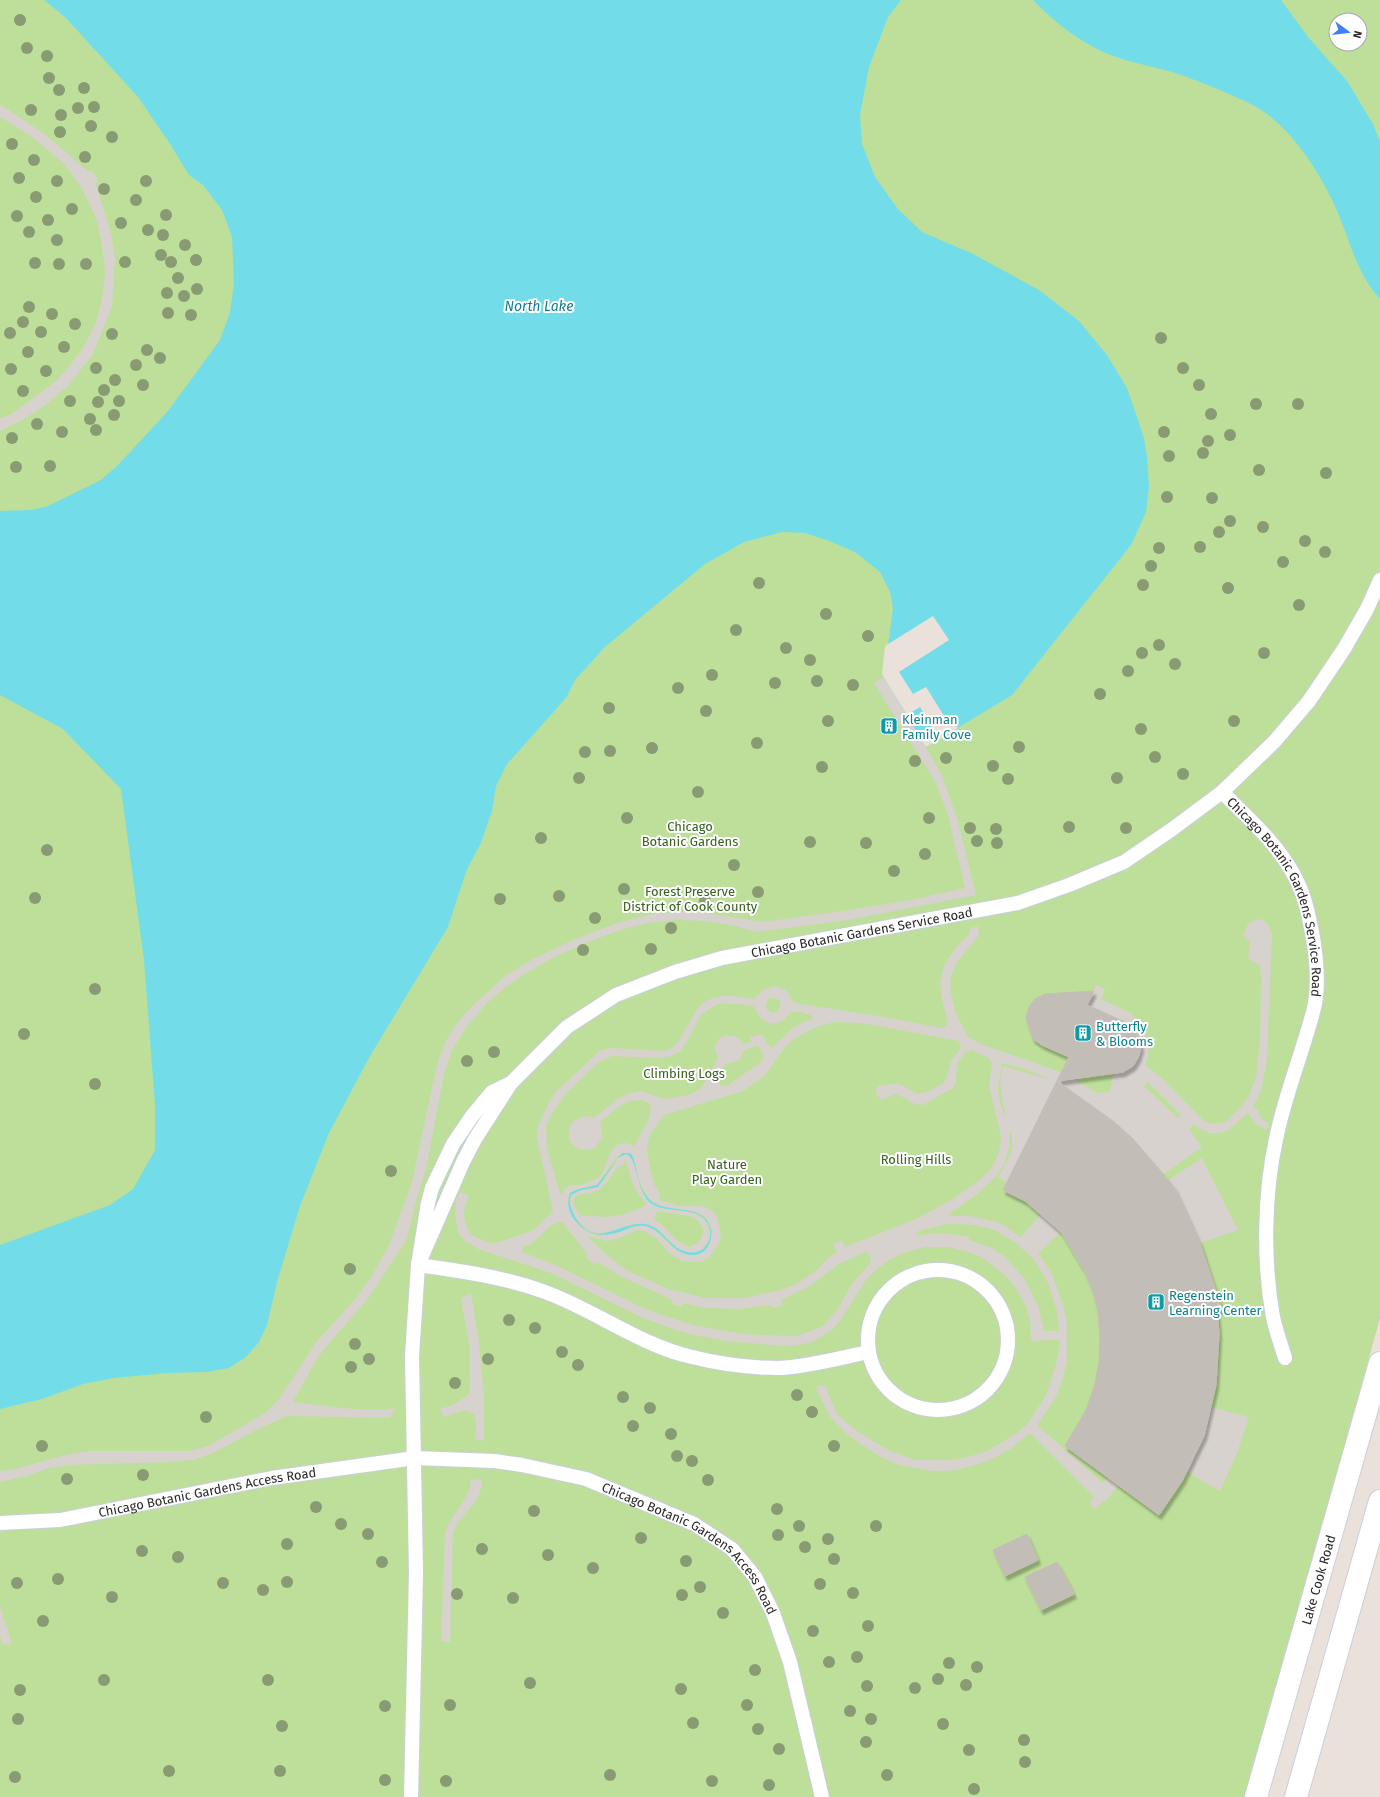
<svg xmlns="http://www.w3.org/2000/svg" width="1380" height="1797" viewBox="0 0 1380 1797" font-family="'Fira Sans',sans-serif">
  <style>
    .green { fill: #bddf99; fill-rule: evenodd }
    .plaza { fill: #d7d2ce; fill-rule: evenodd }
    .water { fill: #72dde9; fill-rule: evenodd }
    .pier { fill: #ebe1db }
    .building { fill: #c3bdb7; stroke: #c6bdb5; filter: url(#shadow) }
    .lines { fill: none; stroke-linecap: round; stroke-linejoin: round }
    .lane-casing { stroke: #c9cfda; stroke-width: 16 }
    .secondary-casing { stroke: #c9cfda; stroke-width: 24 }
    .lane { stroke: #fff; stroke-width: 14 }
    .secondary { stroke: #fff; stroke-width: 22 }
    .tree { fill: #889b72 }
    .labels { text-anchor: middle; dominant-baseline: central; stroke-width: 4; stroke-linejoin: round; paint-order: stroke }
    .culture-label { font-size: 13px; fill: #0d838f; stroke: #fff; text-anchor: start }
    .park-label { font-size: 13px; fill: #37621c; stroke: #fff }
    .street-label { font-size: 13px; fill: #292929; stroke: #fff }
    .water-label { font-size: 14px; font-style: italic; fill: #137d93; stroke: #fff }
  </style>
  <defs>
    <filter id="shadow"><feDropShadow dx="2.5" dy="4.5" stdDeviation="1" flood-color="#0004"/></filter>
  </defs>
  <rect width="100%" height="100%" fill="#ebe1db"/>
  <!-- green -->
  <path class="green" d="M0,0h1380v1318l-133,479h-1247zM1336,20h24v24h-24z"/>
  <!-- plaza -->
  <g class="plaza">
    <path d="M0,104l47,32 41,35 5,1 5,7 -2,6 15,48 4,25 -3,49 -19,47 -24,31 -21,18 -22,15 -26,13v-13l10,-3 46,-34 12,-13 16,-22 11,-21 7,-26 3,-26 -3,-29 -6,-26 -15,-31 -16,-22 -18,-16 -18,-14 -29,-18z"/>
    <path d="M884,677l58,98 16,46 18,74 -127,25 -92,12 -25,-7 -27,-4 -30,-1 -26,3 -26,6 -27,10 -40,17 -30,17 -18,12 -21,18 -19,22 -15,23 -9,26 -18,96 -10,31 -9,38 -40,61 -38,43 -13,17 -23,42 49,6 34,2 19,-2 -5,10 -103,-2 -27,12 -45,24 -21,8 -23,2 -102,3 -20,3 -22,8 -27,6v-11l12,-1 53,-15 22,-4h102l19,-5 57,-33 14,-14 38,-58 40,-44 14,-20 18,-32 23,-63 20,-95 7,-29 7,-17 10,-17 14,-16 35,-32 28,-17 40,-19 47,-18 33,-8 22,-2h23l65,10 87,-12 61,-10 54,-12 -17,-73 -12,-32 -62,-100z"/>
    <path d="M1257,919l6,1 4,3 5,11 -5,125 -6,31 -8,17 5,3 3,9 8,4 -2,7 -9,-4 -10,-13 -21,18 -8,2h-9l-17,-8 -4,4 13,18 -38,27 -32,-36 -19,-17 -58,-36 -48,97 -9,-4 9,-16 5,-14v-16l-3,1 1,11 -6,21 -7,10 -21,20 -27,19 3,2h18l23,5 9,3 19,13 20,-23 20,18 -23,21 14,21 11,31 4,17v38l-4,18 -7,19 -19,28 66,58 5,-5 11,7 -10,12 -14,12 -6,-7 5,-5 -64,-64 -20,16 -14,8 -14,6 -25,7 -13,1h-13l-32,-6 -20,-9 -30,-20 -18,-18 -14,-27 -1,-6 9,1 11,26 7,8 14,11 31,19 28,10h37l18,-4 14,-4 31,-18 12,-11 18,-28 10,-31 4,-22 -3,-2 -26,1 -1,-20 -5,-17 -8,-14 -8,-11 -27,-22 -17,-6 -16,-4h-24l-25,7 -14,8 -12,9 -8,9 -25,39 -8,10 -20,13 -17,3 -13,1 -58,-5 -40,-8 -42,-15 -92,-45 -73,-24 -14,-9 -6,-8 -3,-19 1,-13 4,-9 9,5 -4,9 -1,10 2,10 4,8 7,5 16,6 39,-13 21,-20 -16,-73v-9l12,-27 7,-10 43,-41 13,-3 52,3 8,-3 6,-6 19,-33 7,-7 9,-4 10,-2h12l19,3 10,-10 11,-3 11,4 8,13 85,13 63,12 4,-2 2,-4 -5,-18 -3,-21 5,-20 13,-18 12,-12v-5l8,-2 1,9 -22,27 -7,16 1,15 5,21 12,23 13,7 77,27 40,22 11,-1 2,-5 2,-14 10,-1 10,-6 5,-8 3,-10 -3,-12 -6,-9 -45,-22 9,-20 9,4 -4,10 28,13 15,14 5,19 -1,12 -3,8 19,15 39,40 9,4 13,-2 16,-15 7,-9 8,-21 4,-37 1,-63 -1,-11 -12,-8 2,-16 -7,-7 5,-11zM769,998h7l4,3 1,4 -4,7 -5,1 -5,-3 -1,-5zM727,1003l26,3 9,14 11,4 10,-3 8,-9h10l12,4 -1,3 -17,7 -23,22 -5,-4 -5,-10 -12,3 1,5 -8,2 -4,-6 -5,-2 -9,-1 -4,2 -6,8v5l3,8 -10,19 -9,13 -11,5 -23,4 -25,-8 -10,2 -13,6 -23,19 -9,-2 -10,4 -6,9v10l2,4 8,6 10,1 5,-2 7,-8 1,-11 -2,-4 1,-4 21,-17 9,-3 11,-1 5,2 4,5 -3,14 -14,25 -8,-3 -8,1 -8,9 -7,19 -5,6 -16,7h-11l-7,5 -2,4h-2l-13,-46 -1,-22 4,-10 17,-24 32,-30 7,-4 7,-2 45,2 14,-2 8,-5 7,-10 14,-26 16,-11zM835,1022l27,1 97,18 2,6 -10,14 -5,19 -4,4 -15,8 -10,2 -17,-10 -21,1 -2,1 -1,8 6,6 14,-6 9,4 7,5 11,2 30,-17 3,-5 1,-20 9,-11 5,-2 18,8 3,7 -3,21 12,50 -1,12 -3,9 -6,11 -10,11 -28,20 -37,20 -71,28 -3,-7 -9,4 4,8 -9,6 -10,11 -22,15 -19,7 -32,7h-40l-39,-10 -38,-17 -20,-15 -21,-20 20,5 9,-2 22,-9 6,1 13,8 11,13 15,10h18l8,-5 10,-13 2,-10 -4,-18 -7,-7 -8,-3h-22l-21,-6 1,-6 -6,-10 -5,-20 -2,-18 3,-12 14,-19 79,-24 22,-16 20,-28 10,-9 21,-11zM755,1046l4,1 2,4 2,6 -2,5 -34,24 -8,-1v-10l5,-10 15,-5 6,-10zM1002,1063l26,7 23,10 -48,-14 -3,15 3,24 3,8 -2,1 -4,-13 -2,-13zM1148,1082l33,33 -3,3 -34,-32zM630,1153l4,5 4,20 6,13 7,10 11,5 29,5 14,6 7,14 -4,16 -12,8h-6l-13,-4 -23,-22 -8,-3 -6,-1 -23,8 -17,3 -12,-4 -14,-13 -6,-15 2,-11 4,-3 23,-5 21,-30zM558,1222h4l26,33 -2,3 9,7 3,-3 24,15 51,23 -1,4 10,3 1,-4 21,5 35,1 32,-4 1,3 11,-3 -2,-5 29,-14 29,-22 26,-12 3,1 3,6 -1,4 -18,21 -15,26 -14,16 -26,10 -39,-1 -22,-2 -43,-8 -40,-13 -18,-8 -75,-37 -38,-15 2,-6 7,-2 18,-17zM948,1224l27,1 22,6 19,12 17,15 15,25 9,29 2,19h-15l-6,-25 -14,-28 -19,-21 -13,-9 -23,-8v-3l-19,-3 -15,-1 -21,3 4,-2 -1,-2 2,-1z"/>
    <path d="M626,1154l6,4 9,31 9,14 13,5 30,5 11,6 6,12v7l-8,12 -6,3h-6l-12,-4 -23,-22 -20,-3 -34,10 -14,-4 -11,-12 -6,-14 1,-9 10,-5 10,-1 12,-7 15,-24zM625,1159l8,25 6,11 7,9 -6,4 -18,7 -17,2 -26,-2 -5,-11v-5l3,-4 15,-2 7,-3 7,-7 12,-16 5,-2zM657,1211l37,6 6,6 3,6 -1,8 -4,6 -10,4 -10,-6 -17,-17 -7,-4z"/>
    <path d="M1202,1158l36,72 -38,13 -20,-44 -12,-19z"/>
    <path d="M471,1293l8,50 5,53v45l-9,-2 1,-17 -2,-7 -4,-3 -5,-2 -22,7 -3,-8 13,-4 16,-11 1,-7 -1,-43 -8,-46z"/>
    <path d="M1211,1407l38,10 -12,36 -17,38 -33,-19 19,-56h3z"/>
    <path d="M471,1479l11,1 -2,13 -5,9 -19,23 -3,9 -3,108h-6l-3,-1 4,-107 3,-10 16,-24 6,-12z"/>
    <path d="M0,1606l12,38 -9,1 -3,-9z"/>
  </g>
  <!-- water -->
  <g class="water">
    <path d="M44,0h857l-13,17 -19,50 -9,48 2,29 13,33 23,32 24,23 49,21 68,37 40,31 28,34 20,33 17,50 3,18 2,30 -3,26 -15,33 -119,150 -86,52 -42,-70 9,-69 -3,-16 -10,-20 -25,-20 -28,-12 -22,-7 -23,-1 -38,10 -39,22 -100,83 -30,33 -9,18 -59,66 -11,22 -4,25 -11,32 -14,26 -19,58 -78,129 -41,77 -29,73 -23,76 -10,43 -8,17 -13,15 -17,11 -22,4 -40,1 -53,5 -31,6 -41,15 -42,10v-164l110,-40 23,-16 22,-39v-45l-11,-145 -23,-171 -58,-60 -63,-34v-184l31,-1 17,-4 53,-26 17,-15 50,-54 52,-71 10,-28 4,-29 -2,-46 -10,-27 -19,-25 -14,-10 -19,-31 -32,-47 -73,-80z"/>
    <path d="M1033,0h248l27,37 39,44 26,43 7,18v157c-26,-29 -30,-61 -46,-95 -14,-30 -35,-63 -61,-85 -13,-12 -29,-18 -44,-25 -19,-8 -38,-16 -57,-22 -20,-6 -41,-9 -61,-17 -29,-11 -57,-33 -78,-55z"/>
    <path d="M622,1153h8l2,2c6,14 5,33 18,45 17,16 55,1 61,29 1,6 0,12 -3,17 -3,6 -9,9 -15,9 -22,0 -28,-25 -48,-29 -8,-2 -16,2 -23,5 -19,7 -36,5 -48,-12 -6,-8 -7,-17 -4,-26l9,-4 18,-4zM626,1154c13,5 10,40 26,50 14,9 40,3 52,14 15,15 2,41 -20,33 -16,-5 -22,-24 -39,-27 -25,-4 -51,29 -71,-9 -3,-7 -6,-12 -3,-20l10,-5 17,-3 20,-29z"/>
  </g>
  <!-- pier -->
  <path class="pier" d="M933,616l16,24 -50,32 14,22 13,-7 20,32 5,-3 7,12 -32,19 -7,-11 13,-9 -12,-20 -13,8 -25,-41 3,-28z"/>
  <!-- building -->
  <g class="building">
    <path d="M1094,991l-7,14 36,16 9,6 8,14 1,7 -3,10 -5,8 -10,6 -66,9 12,-24 -27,-12 -9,-6 -7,-21 3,-11 6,-8 10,-5z"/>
    <path d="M1057,1081l56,40 19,17 42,49 26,56 22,67h-5l2,24 -3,51 -12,51 -22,45 -23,34 -94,-69 21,-36 8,-23 5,-24 1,-26 -2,-25 -5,-21 -9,-21 -23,-38 -36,-31 -22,-11z"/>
    <path d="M1027,1534l11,26 -33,16 -12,-26z"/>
    <path d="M1057,1562l17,32 -33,16 -16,-33z"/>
  </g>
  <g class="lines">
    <defs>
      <g id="lane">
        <path id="s1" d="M1222,792c26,26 56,52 73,85 11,21 15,44 19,67 3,21 5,43 0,64 -11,44 -29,86 -38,131 -12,55 -13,123 -3,178 3,14 8,28 12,41"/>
        <path id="s2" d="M418,1265l45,-103 12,-23 36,-56 56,-56 49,-32 59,-23 47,-14 296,-55 51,-18 55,-23 47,-32 51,-38 52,-50 35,-41 35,-52 23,-40 13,-29"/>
        <path d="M418,1265c43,6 86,12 127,27 50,18 94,53 147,65 28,7 58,11 87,11 28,-1 61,-10 89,-16"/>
        <circle cx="938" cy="1340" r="70"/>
        <path id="s3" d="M0,1523l60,-3 212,-42 143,-20 79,3 28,4 64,14 108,45 38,25 23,28 18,36 17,49 32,135"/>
        <path d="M411,1797l5,-224 -4,-217 6,-91 10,-62 4,-15 21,-44 19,-28 20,-24 19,-9"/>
      </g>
      <g id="secondary">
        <path id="s4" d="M1256,1797l124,-434"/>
        <path d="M1296,1797l84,-296"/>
      </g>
    </defs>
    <!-- lane casing -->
    <use href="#lane" class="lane-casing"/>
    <!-- secondary casing -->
    <use href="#secondary" class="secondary-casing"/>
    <!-- lane -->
    <use href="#lane" class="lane"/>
    <!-- secondary -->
    <use href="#secondary" class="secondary"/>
  </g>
  <!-- trees -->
  <g class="tree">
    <circle cx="20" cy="20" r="6"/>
    <circle cx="27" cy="48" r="6"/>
    <circle cx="47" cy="56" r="6"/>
    <circle cx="49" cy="78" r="6"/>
    <circle cx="84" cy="88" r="6"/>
    <circle cx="59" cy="90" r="6"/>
    <circle cx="94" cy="107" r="6"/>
    <circle cx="78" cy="108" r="6"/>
    <circle cx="31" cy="110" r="6"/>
    <circle cx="61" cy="115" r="6"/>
    <circle cx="91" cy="126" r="6"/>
    <circle cx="60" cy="132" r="6"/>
    <circle cx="112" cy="137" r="6"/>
    <circle cx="12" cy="144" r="6"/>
    <circle cx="85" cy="157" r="6"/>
    <circle cx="34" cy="160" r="6"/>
    <circle cx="19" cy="178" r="6"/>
    <circle cx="57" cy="181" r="6"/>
    <circle cx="146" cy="181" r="6"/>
    <circle cx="104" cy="189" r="6"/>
    <circle cx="36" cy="197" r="6"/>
    <circle cx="136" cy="200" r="6"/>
    <circle cx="72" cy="209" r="6"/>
    <circle cx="166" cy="215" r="6"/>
    <circle cx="17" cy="216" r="6"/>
    <circle cx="48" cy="220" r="6"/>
    <circle cx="121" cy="223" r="6"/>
    <circle cx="148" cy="230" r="6"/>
    <circle cx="29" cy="232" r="6"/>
    <circle cx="163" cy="235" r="6"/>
    <circle cx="57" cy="240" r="6"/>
    <circle cx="185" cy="245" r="6"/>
    <circle cx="161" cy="255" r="6"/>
    <circle cx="196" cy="260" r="6"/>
    <circle cx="125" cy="262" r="6"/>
    <circle cx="171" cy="262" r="6"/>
    <circle cx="35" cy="263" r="6"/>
    <circle cx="59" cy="264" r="6"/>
    <circle cx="86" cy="264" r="6"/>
    <circle cx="178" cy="278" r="6"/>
    <circle cx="197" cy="289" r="6"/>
    <circle cx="167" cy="293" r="6"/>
    <circle cx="184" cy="296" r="6"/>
    <circle cx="29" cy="307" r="6"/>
    <circle cx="168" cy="313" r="6"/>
    <circle cx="52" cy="314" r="6"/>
    <circle cx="191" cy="315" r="6"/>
    <circle cx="23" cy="322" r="6"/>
    <circle cx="75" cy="324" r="6"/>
    <circle cx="41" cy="332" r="6"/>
    <circle cx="10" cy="333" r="6"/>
    <circle cx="112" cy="334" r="6"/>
    <circle cx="1161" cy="338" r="6"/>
    <circle cx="64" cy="347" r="6"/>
    <circle cx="147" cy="350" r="6"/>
    <circle cx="28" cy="352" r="6"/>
    <circle cx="160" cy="358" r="6"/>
    <circle cx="136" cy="365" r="6"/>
    <circle cx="96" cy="368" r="6"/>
    <circle cx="1183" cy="368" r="6"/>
    <circle cx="11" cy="369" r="6"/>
    <circle cx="46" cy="371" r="6"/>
    <circle cx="115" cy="380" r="6"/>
    <circle cx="143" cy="385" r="6"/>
    <circle cx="1199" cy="385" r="6"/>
    <circle cx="104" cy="390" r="6"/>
    <circle cx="23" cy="391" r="6"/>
    <circle cx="70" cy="401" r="6"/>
    <circle cx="119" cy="401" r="6"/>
    <circle cx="98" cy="402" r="6"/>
    <circle cx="1256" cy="404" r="6"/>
    <circle cx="1298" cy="404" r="6"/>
    <circle cx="1211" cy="414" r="6"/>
    <circle cx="114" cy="415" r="6"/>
    <circle cx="90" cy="419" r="6"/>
    <circle cx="37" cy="424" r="6"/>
    <circle cx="96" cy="430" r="6"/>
    <circle cx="62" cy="432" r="6"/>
    <circle cx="1164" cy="432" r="6"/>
    <circle cx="1230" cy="435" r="6"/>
    <circle cx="12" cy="438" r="6"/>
    <circle cx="1208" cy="441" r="6"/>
    <circle cx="1203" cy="453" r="6"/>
    <circle cx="1169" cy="456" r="6"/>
    <circle cx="50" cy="466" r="6"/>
    <circle cx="16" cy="467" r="6"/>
    <circle cx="1259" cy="470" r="6"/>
    <circle cx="1326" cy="473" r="6"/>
    <circle cx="1167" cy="497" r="6"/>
    <circle cx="1212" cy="498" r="6"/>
    <circle cx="1230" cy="521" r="6"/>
    <circle cx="1263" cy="527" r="6"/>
    <circle cx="1219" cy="532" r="6"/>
    <circle cx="1305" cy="541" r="6"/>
    <circle cx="1200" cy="547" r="6"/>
    <circle cx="1159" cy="548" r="6"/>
    <circle cx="1325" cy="552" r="6"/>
    <circle cx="1283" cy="562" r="6"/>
    <circle cx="1151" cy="566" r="6"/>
    <circle cx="759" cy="583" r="6"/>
    <circle cx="1143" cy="585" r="6"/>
    <circle cx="1228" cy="588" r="6"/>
    <circle cx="1299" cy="605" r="6"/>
    <circle cx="826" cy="614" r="6"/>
    <circle cx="736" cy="630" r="6"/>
    <circle cx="868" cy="636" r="6"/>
    <circle cx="1159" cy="645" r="6"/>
    <circle cx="786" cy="648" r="6"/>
    <circle cx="1142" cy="653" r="6"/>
    <circle cx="1264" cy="653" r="6"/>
    <circle cx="810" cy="660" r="6"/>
    <circle cx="1175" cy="664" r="6"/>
    <circle cx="1128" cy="671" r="6"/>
    <circle cx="712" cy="675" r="6"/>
    <circle cx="817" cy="681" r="6"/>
    <circle cx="775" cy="683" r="6"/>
    <circle cx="853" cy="685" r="6"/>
    <circle cx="678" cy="688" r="6"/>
    <circle cx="1100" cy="694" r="6"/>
    <circle cx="609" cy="708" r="6"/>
    <circle cx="706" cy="711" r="6"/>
    <circle cx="828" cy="721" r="6"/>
    <circle cx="1234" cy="721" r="6"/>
    <circle cx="1141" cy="729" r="6"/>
    <circle cx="757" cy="743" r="6"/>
    <circle cx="1019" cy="747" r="6"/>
    <circle cx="652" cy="748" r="6"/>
    <circle cx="610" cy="751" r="6"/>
    <circle cx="585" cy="752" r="6"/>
    <circle cx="1155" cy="757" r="6"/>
    <circle cx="946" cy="758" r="6"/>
    <circle cx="915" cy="761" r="6"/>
    <circle cx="993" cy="766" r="6"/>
    <circle cx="822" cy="767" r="6"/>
    <circle cx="1183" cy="774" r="6"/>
    <circle cx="579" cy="778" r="6"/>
    <circle cx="1117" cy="778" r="6"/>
    <circle cx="1008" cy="779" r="6"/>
    <circle cx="698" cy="792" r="6"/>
    <circle cx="627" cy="818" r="6"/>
    <circle cx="929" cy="818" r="6"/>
    <circle cx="1069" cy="827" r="6"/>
    <circle cx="970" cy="828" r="6"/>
    <circle cx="1126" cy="828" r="6"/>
    <circle cx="996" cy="829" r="6"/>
    <circle cx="541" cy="838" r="6"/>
    <circle cx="977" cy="841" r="6"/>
    <circle cx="810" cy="842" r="6"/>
    <circle cx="866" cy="843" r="6"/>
    <circle cx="997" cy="843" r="6"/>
    <circle cx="47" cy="850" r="6"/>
    <circle cx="925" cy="854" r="6"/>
    <circle cx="734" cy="865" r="6"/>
    <circle cx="894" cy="871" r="6"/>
    <circle cx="624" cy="889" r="6"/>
    <circle cx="758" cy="892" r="6"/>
    <circle cx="559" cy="896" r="6"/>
    <circle cx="35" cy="898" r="6"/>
    <circle cx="500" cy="899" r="6"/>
    <circle cx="705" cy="901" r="6"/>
    <circle cx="595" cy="918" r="6"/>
    <circle cx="671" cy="928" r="6"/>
    <circle cx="651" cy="949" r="6"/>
    <circle cx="583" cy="950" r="6"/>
    <circle cx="95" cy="989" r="6"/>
    <circle cx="24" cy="1034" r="6"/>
    <circle cx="494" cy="1052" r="6"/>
    <circle cx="467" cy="1061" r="6"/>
    <circle cx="95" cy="1084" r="6"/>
    <circle cx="391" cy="1171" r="6"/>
    <circle cx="350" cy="1269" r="6"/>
    <circle cx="509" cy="1320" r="6"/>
    <circle cx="535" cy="1328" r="6"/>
    <circle cx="355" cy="1344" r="6"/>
    <circle cx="562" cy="1352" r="6"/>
    <circle cx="369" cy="1359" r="6"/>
    <circle cx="488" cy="1359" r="6"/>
    <circle cx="578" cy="1365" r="6"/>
    <circle cx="351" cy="1367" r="6"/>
    <circle cx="455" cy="1383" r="6"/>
    <circle cx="797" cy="1395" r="6"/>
    <circle cx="623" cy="1397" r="6"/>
    <circle cx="650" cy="1408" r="6"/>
    <circle cx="812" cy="1412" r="6"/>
    <circle cx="206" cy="1417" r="6"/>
    <circle cx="633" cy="1426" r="6"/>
    <circle cx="671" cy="1434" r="6"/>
    <circle cx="42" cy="1446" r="6"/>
    <circle cx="834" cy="1446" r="6"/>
    <circle cx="677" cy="1456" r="6"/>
    <circle cx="692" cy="1461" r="6"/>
    <circle cx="143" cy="1475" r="6"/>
    <circle cx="67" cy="1479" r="6"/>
    <circle cx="708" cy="1480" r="6"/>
    <circle cx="316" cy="1507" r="6"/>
    <circle cx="777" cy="1509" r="6"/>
    <circle cx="534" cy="1511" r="6"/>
    <circle cx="341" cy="1524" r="6"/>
    <circle cx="799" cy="1526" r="6"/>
    <circle cx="876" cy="1526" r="6"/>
    <circle cx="368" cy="1534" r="6"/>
    <circle cx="778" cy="1535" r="6"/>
    <circle cx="641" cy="1538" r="6"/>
    <circle cx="828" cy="1539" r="6"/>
    <circle cx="287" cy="1544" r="6"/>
    <circle cx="805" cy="1547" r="6"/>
    <circle cx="482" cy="1549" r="6"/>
    <circle cx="142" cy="1551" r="6"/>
    <circle cx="548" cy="1555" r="6"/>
    <circle cx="178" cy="1557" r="6"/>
    <circle cx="834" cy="1559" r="6"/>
    <circle cx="686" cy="1561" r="6"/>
    <circle cx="382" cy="1562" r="6"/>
    <circle cx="593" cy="1568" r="6"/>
    <circle cx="58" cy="1579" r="6"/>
    <circle cx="287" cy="1582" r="6"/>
    <circle cx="17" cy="1583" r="6"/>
    <circle cx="223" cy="1583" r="6"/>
    <circle cx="820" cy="1584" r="6"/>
    <circle cx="700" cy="1587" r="6"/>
    <circle cx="263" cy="1590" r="6"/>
    <circle cx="853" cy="1593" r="6"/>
    <circle cx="457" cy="1594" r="6"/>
    <circle cx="682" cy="1595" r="6"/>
    <circle cx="112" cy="1597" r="6"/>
    <circle cx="513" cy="1598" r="6"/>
    <circle cx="723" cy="1613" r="6"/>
    <circle cx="43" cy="1621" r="6"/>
    <circle cx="868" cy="1626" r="6"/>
    <circle cx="813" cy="1631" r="6"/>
    <circle cx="857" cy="1657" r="6"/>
    <circle cx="829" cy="1662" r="6"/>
    <circle cx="949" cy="1663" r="6"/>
    <circle cx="977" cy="1667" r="6"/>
    <circle cx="755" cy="1670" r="6"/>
    <circle cx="938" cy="1679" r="6"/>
    <circle cx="104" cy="1680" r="6"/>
    <circle cx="268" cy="1680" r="6"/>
    <circle cx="530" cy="1683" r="6"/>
    <circle cx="966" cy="1685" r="6"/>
    <circle cx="867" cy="1686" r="6"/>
    <circle cx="915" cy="1688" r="6"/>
    <circle cx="681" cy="1689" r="6"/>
    <circle cx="20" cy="1690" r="6"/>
    <circle cx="450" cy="1705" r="6"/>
    <circle cx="747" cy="1705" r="6"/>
    <circle cx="385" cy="1706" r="6"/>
    <circle cx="850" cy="1711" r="6"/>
    <circle cx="18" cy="1719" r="6"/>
    <circle cx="871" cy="1719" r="6"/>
    <circle cx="693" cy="1723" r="6"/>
    <circle cx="943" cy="1724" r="6"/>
    <circle cx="282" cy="1726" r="6"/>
    <circle cx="758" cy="1729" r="6"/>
    <circle cx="1024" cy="1740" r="6"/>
    <circle cx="866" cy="1742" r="6"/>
    <circle cx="779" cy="1749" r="6"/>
    <circle cx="969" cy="1750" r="6"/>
    <circle cx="1025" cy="1762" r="6"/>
    <circle cx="169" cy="1771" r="6"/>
    <circle cx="280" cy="1771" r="6"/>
    <circle cx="610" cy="1775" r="6"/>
    <circle cx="887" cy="1775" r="6"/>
    <circle cx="15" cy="1777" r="6"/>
    <circle cx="385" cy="1780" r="6"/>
    <circle cx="446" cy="1781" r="6"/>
    <circle cx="712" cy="1781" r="6"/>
    <circle cx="769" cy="1785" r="6"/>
    <circle cx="974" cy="1789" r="6"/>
  </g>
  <!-- icons -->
  <defs>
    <symbol id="building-square" viewBox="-11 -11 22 22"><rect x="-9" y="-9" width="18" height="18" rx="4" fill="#0f9aa8" stroke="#fff"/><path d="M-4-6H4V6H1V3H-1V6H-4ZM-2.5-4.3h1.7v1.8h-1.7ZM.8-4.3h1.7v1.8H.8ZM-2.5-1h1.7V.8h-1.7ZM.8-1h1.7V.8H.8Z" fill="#fff"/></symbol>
  </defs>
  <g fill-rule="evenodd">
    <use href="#building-square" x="879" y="716" width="20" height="20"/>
    <use href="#building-square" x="1073" y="1023" width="20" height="20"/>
    <use href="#building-square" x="1146" y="1292" width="20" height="20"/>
  </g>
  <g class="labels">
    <!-- culture labels -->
    <g class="culture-label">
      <text x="902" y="719">Kleinman<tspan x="902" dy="15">Family Cove</tspan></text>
      <text x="1096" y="1026">Butterfly<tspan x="1096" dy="15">&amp; Blooms</tspan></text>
      <text x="1169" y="1295">Regenstein<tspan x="1169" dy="15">Learning Center</tspan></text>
    </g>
    <!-- park labels -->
    <g class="park-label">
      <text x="690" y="826">Chicago<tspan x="690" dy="15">Botanic Gardens</tspan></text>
      <text x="690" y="891">Forest Preserve<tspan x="690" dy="15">District of Cook County</tspan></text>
      <text x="684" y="1073">Climbing Logs</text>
      <text x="916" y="1159">Rolling Hills</text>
      <text x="727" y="1164">Nature<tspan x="727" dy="15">Play Garden</tspan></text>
    </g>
    <!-- street labels -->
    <g class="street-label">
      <text stroke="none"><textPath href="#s1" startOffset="123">Chicago Botanic Gardens Service Road</textPath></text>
      <text stroke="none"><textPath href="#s2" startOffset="597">Chicago Botanic Gardens Service Road</textPath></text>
      <text stroke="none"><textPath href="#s3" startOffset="210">Chicago Botanic Gardens Access Road</textPath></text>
      <text stroke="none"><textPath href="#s3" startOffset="722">Chicago Botanic Gardens Access Road</textPath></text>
      <text stroke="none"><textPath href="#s4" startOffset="226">Lake Cook Road</textPath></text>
    </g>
    <!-- water labels -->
    <g class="water-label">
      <text x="539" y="306">North Lake</text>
    </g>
  </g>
  <!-- north arrow -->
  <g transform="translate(1348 32) rotate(105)"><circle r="19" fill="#ffffff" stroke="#a9a9a9"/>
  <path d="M0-3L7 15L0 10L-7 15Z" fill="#4180f2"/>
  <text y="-6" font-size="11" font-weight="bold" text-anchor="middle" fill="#292929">N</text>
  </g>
</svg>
